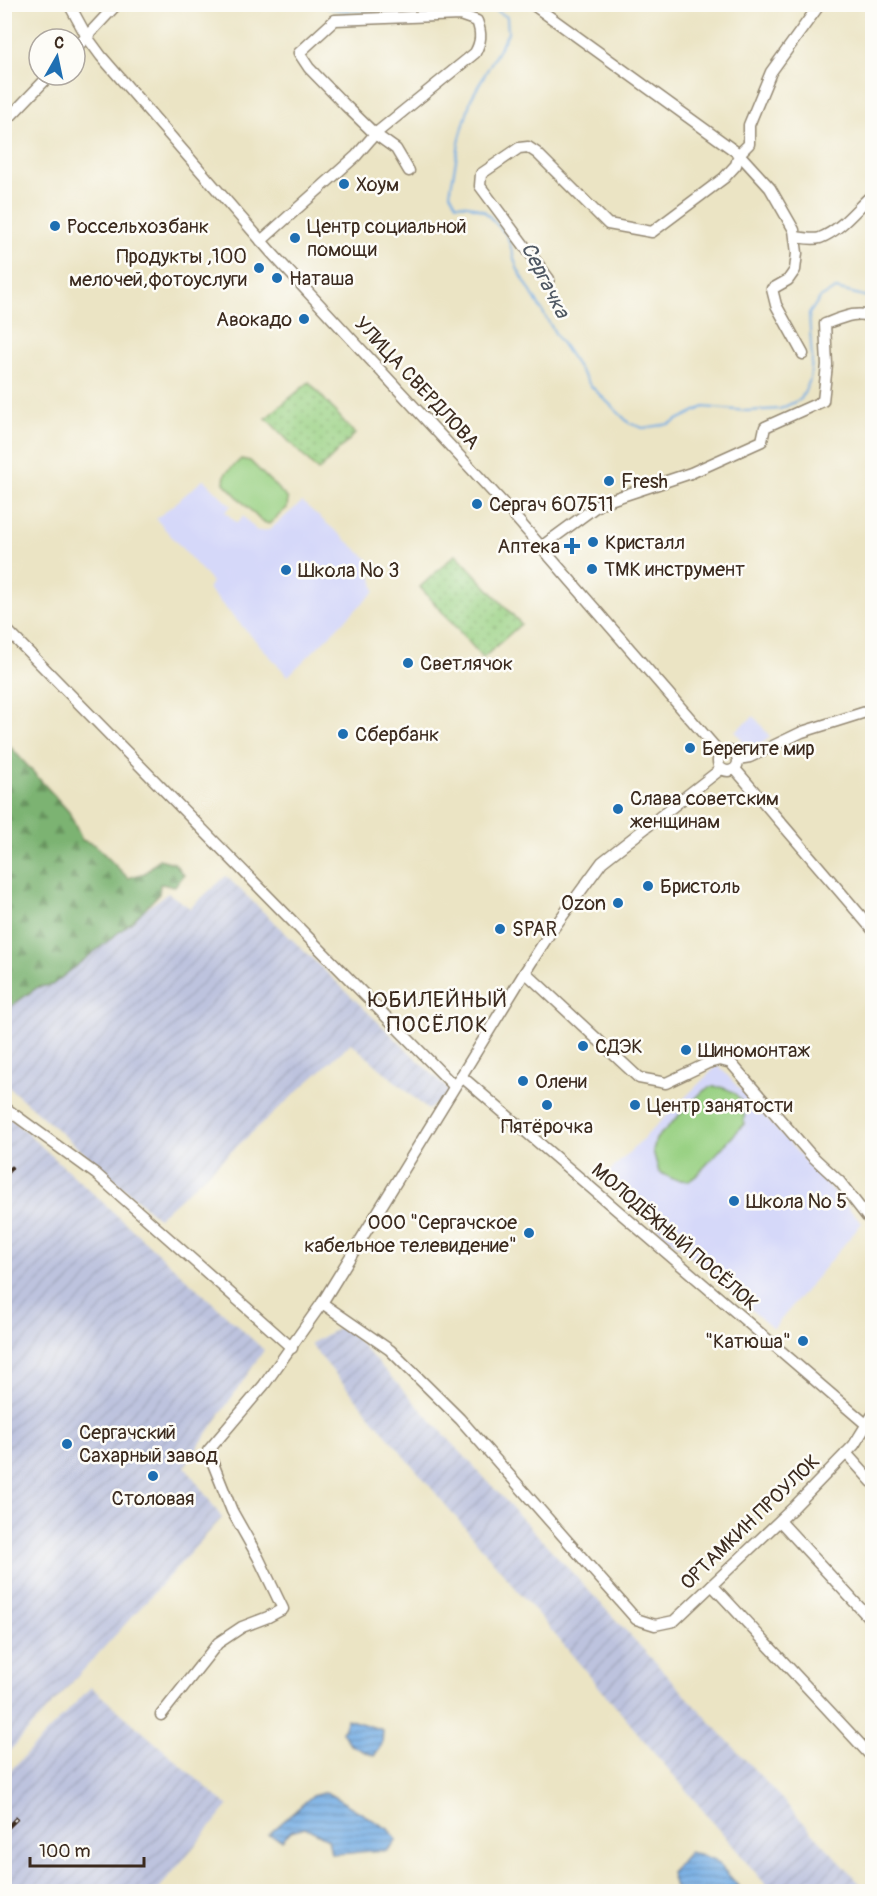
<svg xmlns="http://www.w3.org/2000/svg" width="877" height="1896" viewBox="0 0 877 1896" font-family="Pangolin,sans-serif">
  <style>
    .built { fill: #d5d8f9 }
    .industrial { fill: url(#industrial-furrows) }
    .forest { fill: url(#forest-firs); stroke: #5b6e48; stroke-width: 1.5 }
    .park { fill: url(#park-dots); stroke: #6a7e51; stroke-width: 1.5 }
    .pitch { fill: #9ad184; stroke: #6a7e51; stroke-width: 1.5 }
    .water { fill: url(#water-rules); stroke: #586c81; stroke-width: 1.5 }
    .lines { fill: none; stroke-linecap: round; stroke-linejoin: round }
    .stream { stroke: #75ade4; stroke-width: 2 }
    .minor-casing { stroke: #938771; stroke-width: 13 }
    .minor { stroke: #fff; stroke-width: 10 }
    .rail-casing { stroke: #3b2a1e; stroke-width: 4.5 }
    .rail { stroke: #fdfcf7; stroke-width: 2; stroke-dasharray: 7; stroke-linecap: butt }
    .poi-dot { fill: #1f6fb2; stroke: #fdfcf7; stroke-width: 2 }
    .labels { text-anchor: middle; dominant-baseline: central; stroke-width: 5; stroke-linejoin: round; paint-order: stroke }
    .poi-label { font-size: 20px; fill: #3b2a1e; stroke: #fdfcf7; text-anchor: start }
    .street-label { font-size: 20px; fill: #3b2a1e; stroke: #fdfcf7 }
    .water-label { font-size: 21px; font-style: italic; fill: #4f5863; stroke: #fdfcf7 }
    .quarter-label { font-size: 22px; letter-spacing: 1.5px; fill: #3b2a1e; stroke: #fdfcf7 }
  </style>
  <defs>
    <pattern id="industrial-furrows" width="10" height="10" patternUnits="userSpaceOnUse" patternTransform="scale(1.5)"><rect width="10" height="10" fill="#bdc3de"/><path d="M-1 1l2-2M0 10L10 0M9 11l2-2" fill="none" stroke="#a3a8be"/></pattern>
    <pattern id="forest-firs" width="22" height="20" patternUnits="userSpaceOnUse" patternTransform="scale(1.5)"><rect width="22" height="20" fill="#7bb372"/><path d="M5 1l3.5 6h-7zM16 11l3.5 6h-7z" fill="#66925d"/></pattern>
    <pattern id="park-dots" width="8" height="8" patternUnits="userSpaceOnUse" patternTransform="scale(1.5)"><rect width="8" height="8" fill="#9ad184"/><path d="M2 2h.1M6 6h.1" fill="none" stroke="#7faa6b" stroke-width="1.8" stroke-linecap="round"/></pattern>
    <pattern id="water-rules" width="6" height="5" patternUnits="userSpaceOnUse" patternTransform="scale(1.5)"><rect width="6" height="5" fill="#75ade4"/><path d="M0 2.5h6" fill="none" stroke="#618db8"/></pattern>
  </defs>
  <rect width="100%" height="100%" fill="#fdfcf7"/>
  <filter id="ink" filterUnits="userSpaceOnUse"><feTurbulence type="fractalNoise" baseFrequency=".0167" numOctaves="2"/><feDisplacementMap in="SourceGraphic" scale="12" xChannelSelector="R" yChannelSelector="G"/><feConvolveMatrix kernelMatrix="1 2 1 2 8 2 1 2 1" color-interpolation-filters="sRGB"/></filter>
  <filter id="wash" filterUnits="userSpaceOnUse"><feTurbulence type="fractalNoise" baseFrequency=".008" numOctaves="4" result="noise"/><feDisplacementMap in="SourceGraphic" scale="24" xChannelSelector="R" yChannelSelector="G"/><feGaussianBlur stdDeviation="1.35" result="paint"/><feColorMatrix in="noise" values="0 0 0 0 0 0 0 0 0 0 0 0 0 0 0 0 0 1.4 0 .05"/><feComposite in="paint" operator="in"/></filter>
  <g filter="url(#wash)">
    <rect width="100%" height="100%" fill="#ebe4c4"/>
    <!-- built -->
    <g class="built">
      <path d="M204,479l27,27 -6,6 12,11 6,-7 14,15 12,-1 33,-28 66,57 7,32 -87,85 -80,-87 4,-7 -56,-63z"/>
      <path d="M754,716l16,21 -19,15 -16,-21z"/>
      <path d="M718,1065l144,158 -89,106 -171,-150z"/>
    </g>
    <!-- industrial -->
    <g class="industrial">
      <path d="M226,876l225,216 -23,18 -77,-67 -193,175 -153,-134 -1,-72 164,-119 22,15z"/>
      <path d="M4,1112l260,238 -79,116 37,52 -217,238z"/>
      <path d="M343,1325l521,563 -3,4 -90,-1 -461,-547z"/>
      <path d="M91,1687l137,119 -71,85h-152v-115z"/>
    </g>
    <!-- forest -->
    <path class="forest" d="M5,741l64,71 13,28 13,5 33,33 17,-5 14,-14 15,4 10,12 -9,11 -15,-2 -1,10 -26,27 -81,64 -14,2 -33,23z"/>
    <!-- park -->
    <g class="park">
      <path d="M309,382l46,52 -37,37 -52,-53z"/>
      <path d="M456,554l65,70 -38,34 -63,-71z"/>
    </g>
    <!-- pitch -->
    <g class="pitch">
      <path d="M241,459l9,2 38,38 -1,9 -18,16 -8,-3 -37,-38 1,-9z"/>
      <path d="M710,1087c24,-2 37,14 34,37l-48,52 -7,5 -16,-2 -14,-7 -6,-21 3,-12 46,-47z"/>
    </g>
    <!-- water -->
    <g class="water">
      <path d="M347,1719l36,11 -1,14 -8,12 -24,-11 -8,-13z"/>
      <path d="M326,1792l62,37 9,11 -10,11c-21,-3 -35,5 -56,2l-3,-14 -23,-12 -14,4 -9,9 -14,-5 44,-39z"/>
      <path d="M689,1852l26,8 28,31h-67l-5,-18z"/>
    </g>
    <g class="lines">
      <!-- stream -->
      <path class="stream" d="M319,4c18,12 60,4 82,4 31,0 62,1 93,1l13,8 1,16 -37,66 -11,39 -10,55 6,11 12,1 16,6 23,24 10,33 41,70 32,47 39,38 14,5 26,-4 35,-17 43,4 33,-2 21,-10 9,-19 2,-20 -3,-46 11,-16 16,-9 36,9"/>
    </g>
  </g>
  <g filter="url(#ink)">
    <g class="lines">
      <defs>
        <g id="minor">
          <path d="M69,4l18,33 14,19 169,195 233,252 218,251"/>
          <path d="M532,4l207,150 31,34 24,42 3,23 -2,17 -7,10 -16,9 4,16 27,49"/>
          <path d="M75,49l42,-45"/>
          <path d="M4,123l46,-48"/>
          <path d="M796,237c7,1 17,3 24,1 21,-8 36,-29 52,-43"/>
          <path d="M261,241l95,-85 19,-22 100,-81c6,-11 7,-19 2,-32l-17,-6 -125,5 -36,33 10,15 37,38 29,28 21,15 13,22"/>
          <path d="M549,279l-69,-93 1,-12 38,-26 9,-1 9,6 71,71 44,8 72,-54 12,-13 3,-11 10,-10v-19l22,-53 49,-68"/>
          <path d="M541,547l60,-44 90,-30 71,-32 3,-14 58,-26 4,-36 -2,-41c14,-5 34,-15 47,-6"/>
          <path d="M4,627l450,459"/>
          <circle cx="728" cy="761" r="10"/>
          <path d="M738,759l12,-2 52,-25 70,-22"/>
          <path d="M735,769l137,160"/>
          <path d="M525,972l114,106 27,5 42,-20 12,-3 11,3 80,92 29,27 32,41"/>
          <path d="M461,1076l406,349"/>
          <path d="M4,1107l92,67 196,174"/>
          <path d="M322,1303l68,47 70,69 176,200 19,6 19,-4 119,-113 61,-63 18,-29"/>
          <path d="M846,1453l26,29"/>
          <path d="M780,1521l92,100"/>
          <path d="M712,1585l160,172"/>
          <path d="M161,1715l57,-72 24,-16 26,-10 15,-8 -25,-52 -26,-46 -24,-60 56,-66 58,-82 203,-331 25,-39 52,-71 119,-93"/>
        </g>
      </defs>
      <!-- minor casing -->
      <use href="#minor" class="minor-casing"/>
      <!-- minor -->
      <use href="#minor" class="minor"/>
      <defs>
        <g id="rail">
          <path d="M4,1175l7,-7"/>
          <path d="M4,1831l12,-12"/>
        </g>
      </defs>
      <!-- rail casing -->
      <use href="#rail" class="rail-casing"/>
      <!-- rail -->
      <use href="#rail" class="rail"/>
    </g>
  </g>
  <!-- markers -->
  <g class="poi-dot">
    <circle cx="344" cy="184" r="6"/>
    <circle cx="55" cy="226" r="6"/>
    <circle cx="295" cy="238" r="6"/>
    <circle cx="259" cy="268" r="6"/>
    <circle cx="277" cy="278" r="6"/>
    <circle cx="304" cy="319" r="6"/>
    <circle cx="609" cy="481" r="6"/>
    <circle cx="477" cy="504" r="6"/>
    <circle cx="593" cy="542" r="6"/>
    <path d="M569 537h6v6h6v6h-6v6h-6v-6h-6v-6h6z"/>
    <circle cx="592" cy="569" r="6"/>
    <circle cx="286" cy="570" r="6"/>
    <circle cx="408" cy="663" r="6"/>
    <circle cx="343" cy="734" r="6"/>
    <circle cx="690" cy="748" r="6"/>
    <circle cx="618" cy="809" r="6"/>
    <circle cx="648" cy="886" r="6"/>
    <circle cx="618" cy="903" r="6"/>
    <circle cx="500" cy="929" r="6"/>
    <circle cx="583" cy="1046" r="6"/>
    <circle cx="686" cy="1050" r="6"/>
    <circle cx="523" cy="1081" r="6"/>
    <circle cx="547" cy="1105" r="6"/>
    <circle cx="635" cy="1105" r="6"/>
    <circle cx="734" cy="1201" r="6"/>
    <circle cx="529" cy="1233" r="6"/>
    <circle cx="803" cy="1341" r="6"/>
    <circle cx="67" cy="1444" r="6"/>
    <circle cx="153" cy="1476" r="6"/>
  </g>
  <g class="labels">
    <!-- poi labels -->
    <g class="poi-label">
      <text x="356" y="184">Хоум</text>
      <text x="67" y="226">Россельхозбанк</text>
      <text x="307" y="226">Центр социальной<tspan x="307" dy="23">помощи</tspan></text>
      <text x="247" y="256" text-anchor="end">Продукты ,100<tspan x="247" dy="23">мелочей,фотоуслуги</tspan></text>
      <text x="289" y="278">Наташа</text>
      <text x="292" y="319" text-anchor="end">Авокадо</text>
      <text x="621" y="481">Fresh</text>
      <text x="489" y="504">Сергач 607511</text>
      <text x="605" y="542">Кристалл</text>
      <text x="560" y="546" text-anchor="end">Аптека</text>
      <text x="604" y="569">ТМК инструмент</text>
      <text x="298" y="570">Школа № 3</text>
      <text x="420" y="663">Светлячок</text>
      <text x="355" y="734">Сбербанк</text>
      <text x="702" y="748">Берегите мир</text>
      <text x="630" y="798">Слава советским<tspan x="630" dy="23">женщинам</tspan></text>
      <text x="660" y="886">Бристоль</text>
      <text x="606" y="903" text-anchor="end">Ozon</text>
      <text x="512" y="929">SPAR</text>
      <text x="595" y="1046">СДЭК</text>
      <text x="698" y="1050">Шиномонтаж</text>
      <text x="535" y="1081">Олени</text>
      <text x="647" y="1105">Центр занятости</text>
      <text x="547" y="1126" text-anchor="middle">Пятёрочка</text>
      <text x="746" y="1201">Школа № 5</text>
      <text x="517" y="1222" text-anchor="end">ООО "Сергачское<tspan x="517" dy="23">кабельное телевидение"</tspan></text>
      <text x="791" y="1341" text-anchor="end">"Катюша"</text>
      <text x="79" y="1432">Сергачский<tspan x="79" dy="23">Сахарный завод</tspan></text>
      <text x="153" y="1498" text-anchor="middle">Столовая</text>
    </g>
    <!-- street labels -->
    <g class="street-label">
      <text transform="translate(417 383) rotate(47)">УЛИЦА СВЕРДЛОВА</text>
      <text transform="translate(675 1237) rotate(41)">МОЛОДЁЖНЫЙ ПОСЁЛОК</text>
      <text transform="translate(750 1522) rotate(-44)">ОРТАМКИН ПРОУЛОК</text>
    </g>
    <!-- water labels -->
    <g class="water-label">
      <text transform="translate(545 280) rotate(63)">Сергачка</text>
    </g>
    <!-- quarter labels -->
    <g class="quarter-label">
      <text x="438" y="1000">ЮБИЛЕЙНЫЙ<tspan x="438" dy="25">ПОСЁЛОК</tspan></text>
    </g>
  </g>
  <!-- margin -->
  <rect width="877" height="1896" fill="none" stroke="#fdfcf7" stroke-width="24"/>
  <!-- north arrow -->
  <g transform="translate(57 57) rotate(9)"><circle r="28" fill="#fdfcf7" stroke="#afa8a0" stroke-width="1.5"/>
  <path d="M0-4.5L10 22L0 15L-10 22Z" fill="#1f6fb2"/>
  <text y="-9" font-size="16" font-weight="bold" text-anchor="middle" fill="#3b2a1e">С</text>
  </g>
  <!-- scale -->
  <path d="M30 1857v9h114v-9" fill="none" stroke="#3b2a1e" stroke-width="3"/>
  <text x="39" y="1857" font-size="18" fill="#3b2a1e" stroke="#fdfcf7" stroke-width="4.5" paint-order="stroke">100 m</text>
</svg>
